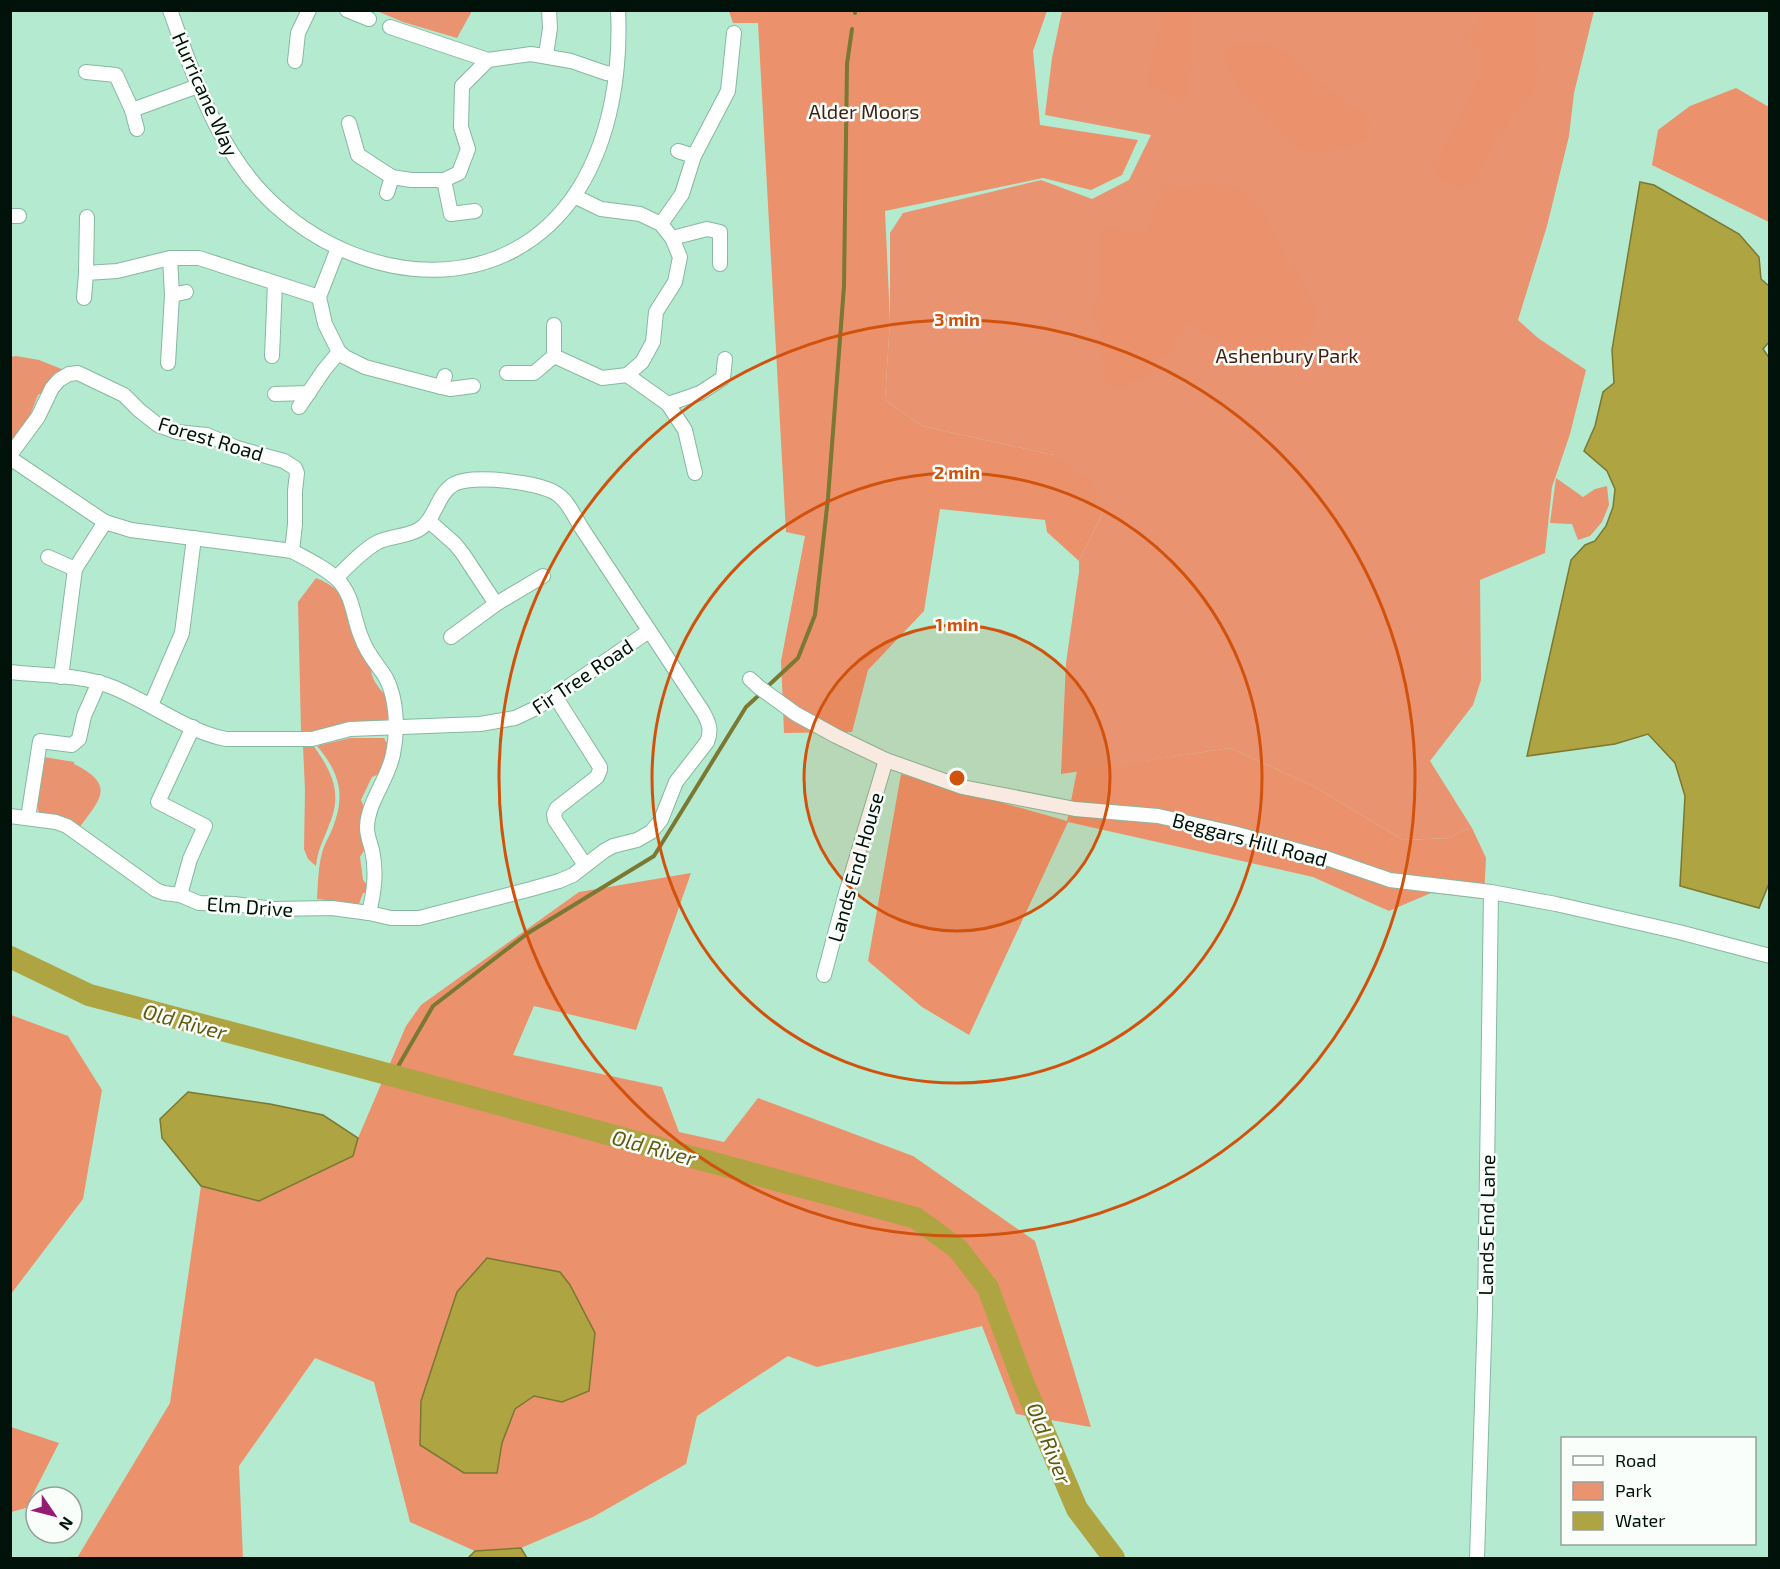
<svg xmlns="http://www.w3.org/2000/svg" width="1780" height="1569" viewBox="0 0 1780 1569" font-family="'Exo 2',sans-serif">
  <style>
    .green { fill: #e99370 }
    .forest { fill: #eb926d }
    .water { fill: #aea442; stroke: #7a7831; stroke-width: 1.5 }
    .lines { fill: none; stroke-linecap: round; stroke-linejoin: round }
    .stream { stroke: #7a7831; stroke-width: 4 }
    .river { stroke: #aea442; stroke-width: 22 }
    .street-casing { stroke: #85b9a0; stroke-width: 16 }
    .street { stroke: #fff; stroke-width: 14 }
    .ring { fill: none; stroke: #d1520c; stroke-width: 3 }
    .labels { text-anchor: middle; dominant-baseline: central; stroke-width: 5; stroke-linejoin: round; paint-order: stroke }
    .street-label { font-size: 20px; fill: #01120a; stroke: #f9fefb }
    .park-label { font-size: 20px; fill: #421f10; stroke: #f9fefb }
    .water-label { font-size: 21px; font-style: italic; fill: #60590f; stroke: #f9fefb }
    .centre { fill: #d1520c; stroke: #f9fefb; stroke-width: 3 }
    .ring-label { font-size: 18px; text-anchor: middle; font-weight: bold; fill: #d1520c; stroke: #f9fefb; stroke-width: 5; stroke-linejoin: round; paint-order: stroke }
  </style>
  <rect width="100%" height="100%" fill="#b4ead0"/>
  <!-- green -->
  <g class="green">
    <path d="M377,11h95l-15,27 -54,-16z"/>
    <path d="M1062,11h532l-20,82 -5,43 -22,90 -29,94 20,18 48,32 -16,64 -18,53 -7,66 -65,27 1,100 -8,25 -43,56 42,67 -10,3 -12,7 -47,2 -88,-53 -85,-39 -169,26 5,-111 13,-91v-11l24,-49 -50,-57 -131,-29 -37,-26 5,-80v-87l13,-20 138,-33 51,19 37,-19 22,-45 -106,-20 7,-57z"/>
    <path d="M16,356l23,4 25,10 -20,22 -6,3 -9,23 -19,26v-87z"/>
    <path d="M1556,478l27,19 12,-8 12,-3 2,19 -7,17 -12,14 -12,4 -6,-16 -22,-1z"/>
    <path d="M316,578c36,15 27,29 38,60 4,10 11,20 17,29 -1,10 8,23 16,29l2,19 -3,8 -72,9 -13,-1 -3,-129z"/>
    <path d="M350,738h34l2,4h3l-8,31 -9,4 -11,23 3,7 1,1v41l-5,8 3,23 5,6 -2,7h-3l-4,11 -42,-5c1,-14 1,-31 5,-46 2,-9 8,-17 11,-26 13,-33 6,-55 -16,-81z"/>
    <path d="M313,745c19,27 30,48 16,80 -6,17 -11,23 -13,41l-8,-7 -4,-10 1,-59 -2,-44z"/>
    <path d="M44,757l30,5v2c42,21 27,34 5,64l-40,-15c-5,-13 3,-41 5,-56z"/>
  </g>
  <!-- forest -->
  <g class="forest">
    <path d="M729,11h318l-14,40 7,74 98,15 -16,35 -31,15 -48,-12 -158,33 5,109 -5,80 37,26 131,29 37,27 13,30 -24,49 -32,-29 -2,-12 -105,-11 -16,102 -56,59 -16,62 -68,1 -3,-72 24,-125 -19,-4 -28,-509h-25z"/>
    <path d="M1164,11h30l-4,63 -7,32 -6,-6 -28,-14c0,-26 8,-50 15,-75z"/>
    <path d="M1479,11h54l4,28 1,44 -37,49 -24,47 -15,9 -25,-9 -4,-15 24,-38 24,-56 -1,-21 -14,-10 -1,-6 12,-5z"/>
    <path d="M1263,42c20,4 33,21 49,34 10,8 20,16 30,23 5,5 24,14 26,19 4,7 0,15 -2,22l-18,8 -41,5 -24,-16 -48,-54 -12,-23 2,-12 17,-5z"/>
    <path d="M1736,88l33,19v115l-117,-57 6,-35 32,-24z"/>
    <path d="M1200,184l26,1 20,9 14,14 12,17 4,13 22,36 12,26 6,3c3,31 -14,42 -34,59l-76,-28 -16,-11 -5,3 -15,29c-17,5 -16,12 -25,26l-8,-3 -8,2 -3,7h-16c-10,-16 -6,-34 -10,-52 -1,-7 -8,-15 -8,-22 0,-9 6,-15 7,-23l2,-56 3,-6 6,-2c11,6 26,10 38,7 6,-16 6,-37 21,-48 11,4 20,3 31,-1z"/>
    <path d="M1230,748l85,39 88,53 47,-2 12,-7 10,-3 14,30 -2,41 -53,-6 -42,18 -76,-34 -245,-55 -99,213 -47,-28 -54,-46 33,-187 166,47 10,-50z"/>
    <path d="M691,873l-55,157 -102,-24 -21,49 149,32 17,45 45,10 34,-44 155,58 122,85 56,186 -75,-13 -34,-88 -165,41 -29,-11 -91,60 -11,48 -93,53 -72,31 -46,3 -65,-29 -36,-140 -59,-24 -76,108 4,92h-166l93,-155 31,-217 58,15 94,-45 5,-18 48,-112 15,-21 158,-113z"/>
    <path d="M11,1015l57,21 34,54 -19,109 -72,95z"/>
    <path d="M11,1427l48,16 -33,65 -15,4z"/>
  </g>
  <!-- water -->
  <g class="water">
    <path d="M1640,182l14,3 85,49 20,23 2,22 8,7v56l-6,7 7,10v522l-11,27 -79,-22 5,-90 -10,-33 -27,-29 -33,10 -88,12 44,-196 14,-15 10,-4 11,-15 7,-19 2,-18 -8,-18 -23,-20 11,-25 8,-34 11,-9 -2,-33z"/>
    <path d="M188,1092l82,12 53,11 35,23 -5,18 -94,45 -58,-15 -39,-48 -2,-19z"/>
    <path d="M487,1258l73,14 10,13 25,48 -6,58 -27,11 -28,-6 -19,13 -13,34 -5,30h-33l-44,-28 1,-44 36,-109z"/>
    <path d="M521,1548l6,10h-59l7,-7z"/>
  </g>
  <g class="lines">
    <!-- stream -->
    <g class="stream">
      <path d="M855,13v-3"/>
      <path d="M768,686l30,-28 17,-43 13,-117 16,-212 3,-222 5,-35"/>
      <path d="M393,1075l40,-69 95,-73 126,-77 92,-149 12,-11"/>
      <path d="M1106,1558l5,-4"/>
    </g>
    <!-- river -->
    <path class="river" d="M10,957l79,38 276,73 551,150 42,31 30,39 35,94 54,127 37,49"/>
    <defs>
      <g id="street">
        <path d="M170,10c26,71 49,146 107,197 89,80 230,93 301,-17 33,-52 43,-120 40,-180"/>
        <path d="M347,10l22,9"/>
        <path d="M390,27l98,33"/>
        <path d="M546,55l4,-27 -1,-18"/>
        <path d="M295,61l3,-28 11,-23"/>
        <path d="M86,72l30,3 16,35"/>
        <path d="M349,123l9,32 34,22 19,3h33l15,-7 9,-24 -7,-22 1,-41 26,-26 43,-6 40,7 35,12 10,1"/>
        <path d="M137,129l-5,-19 66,-24"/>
        <path d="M678,151l16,5"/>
        <path d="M444,180l7,34 24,-3"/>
        <path d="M387,193l5,-16"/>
        <path d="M10,216h9"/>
        <path d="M661,224l21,-30 12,-38 34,-65 6,-58"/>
        <path d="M672,238l35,-9 13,3v32"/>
        <path d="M338,248l-19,49 6,27 14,28 6,5 20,10 76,20"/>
        <path d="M86,273l1,-56"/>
        <path d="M172,295l14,-3"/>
        <path d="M84,298l2,-25 31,-2 53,-13h29l120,39"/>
        <path d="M272,356l3,-73"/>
        <path d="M554,356v-31"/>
        <path d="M168,363l4,-68 -2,-37"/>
        <path d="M507,373h27l20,-17 48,22 25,-3 15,-13 11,-20 3,-30 19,-30 5,-25 -8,-19 -11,-14 -21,-10 -39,-5 -27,-13"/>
        <path d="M627,375l41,29 17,26 10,43"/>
        <path d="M445,376l-4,11 9,2 23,-3"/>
        <path d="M275,394l34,-1"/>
        <path d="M668,404l32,-11 23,-15 2,-19"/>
        <path d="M299,407l25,-37 15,-18"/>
        <path d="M10,455l28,-38 14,-29 7,-8 10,-6 9,-1 46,22 15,15 19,15 19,7 30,3 30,13 47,13 11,7 2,5 -2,18v33l-3,27 -161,-21 -26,-8 -95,-64"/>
        <path d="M429,521l26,23 8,10 33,50"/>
        <path d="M292,551c15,8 34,17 46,29 16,17 15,39 24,59 5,15 16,26 24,39 11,21 12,53 7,76 -5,26 -25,47 -26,73 0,9 3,15 5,23 5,22 2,42 -3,63l22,5h28l112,-29 28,-8 14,-6 31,-24 9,-5 24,-6 14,-8 10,-12 15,-38 31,-40c5,-12 2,-19 -4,-30l-122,-185c-7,-11 -13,-26 -24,-33 -16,-12 -85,-20 -103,-10 -18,11 -18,36 -36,46 -13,7 -28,6 -40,12 -15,8 -30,24 -42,36"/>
        <path d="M48,557l27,12"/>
        <path d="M451,637l45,-33 47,-28"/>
        <path d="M10,672c34,4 70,2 102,15 36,14 76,45 114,52h86l38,-10 130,-5 35,-6 19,-9 21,-13 94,-65"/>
        <path d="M61,677l14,-108 30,-47"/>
        <path d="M750,679l10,9 36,26 40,22 50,24 76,27 113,22 83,7 75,17 96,26 61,21 101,12 65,12 123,28 91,24"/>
        <path d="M555,696l45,71v3l-3,7 -40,31 -3,6 1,6 30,45"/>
        <path d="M151,705l31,-72 12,-95"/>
        <path d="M10,816l46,6 11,4 89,64 8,3 16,2 19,8 35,1 39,5 59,-1 37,5"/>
        <path d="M28,818l12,-77 32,4 7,-6 5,-23 15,-34"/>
        <path d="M180,895l10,-36 15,-33 -47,-24 35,-75"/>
        <path d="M824,975l22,-82 40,-133"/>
        <path d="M1477,1558l8,-248 6,-418"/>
      </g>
    </defs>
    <!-- street casing -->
    <use href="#street" class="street-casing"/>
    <!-- street -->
    <use href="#street" class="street"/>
  </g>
  <!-- distance rings -->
  <circle cx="957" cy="778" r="153" fill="#d1520c" fill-opacity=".12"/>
  <g class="ring">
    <circle cx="957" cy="778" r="153"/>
    <circle cx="957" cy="778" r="305"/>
    <circle cx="957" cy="778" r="458"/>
  </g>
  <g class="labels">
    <!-- street labels -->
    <g class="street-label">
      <text transform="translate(206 94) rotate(66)">Hurricane Way</text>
      <text transform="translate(211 438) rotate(17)">Forest Road</text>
      <text transform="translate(582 676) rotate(-34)">Fir Tree Road</text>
      <text transform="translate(1250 839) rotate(15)">Beggars Hill Road</text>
      <text transform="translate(855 867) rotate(-74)">Lands End House</text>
      <text transform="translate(250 906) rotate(4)">Elm Drive</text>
      <text transform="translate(1486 1225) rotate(-89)">Lands End Lane</text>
    </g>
    <!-- park labels -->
    <g class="park-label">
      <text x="864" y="111">Alder Moors</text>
      <text x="1287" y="355">Ashenbury Park</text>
    </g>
    <!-- water labels -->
    <g class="water-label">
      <text transform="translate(185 1021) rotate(15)">Old River</text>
      <text transform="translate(654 1147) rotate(15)">Old River</text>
      <text transform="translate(1050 1443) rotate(68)">Old River</text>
    </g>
  </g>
  <circle cx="957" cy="778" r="9" class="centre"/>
  <g class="ring-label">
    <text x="957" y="326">3 min</text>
    <text x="957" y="479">2 min</text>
    <text x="957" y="631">1 min</text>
  </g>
  <!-- border -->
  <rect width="1780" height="1569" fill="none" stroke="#01120a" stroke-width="24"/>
  <!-- legend -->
  <rect x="1561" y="1437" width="195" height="108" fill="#f9fefb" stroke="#96a09b" stroke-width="1.5"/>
  <rect x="1573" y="1456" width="30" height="9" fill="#ffffff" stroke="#96a09b" stroke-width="1.5"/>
  <text x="1615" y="1467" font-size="18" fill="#01120a">Road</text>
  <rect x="1573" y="1482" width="30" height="18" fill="#e99370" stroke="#96a09b" stroke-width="1.5"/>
  <text x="1615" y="1497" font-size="18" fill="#01120a">Park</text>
  <rect x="1573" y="1512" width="30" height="18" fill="#aea442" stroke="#96a09b" stroke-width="1.5"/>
  <text x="1615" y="1527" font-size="18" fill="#01120a">Water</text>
  <!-- north arrow -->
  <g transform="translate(54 1515) rotate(125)"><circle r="28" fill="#f9fefb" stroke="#96a09b" stroke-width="1.5"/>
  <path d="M0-4.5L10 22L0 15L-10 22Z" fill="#981b73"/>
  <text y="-9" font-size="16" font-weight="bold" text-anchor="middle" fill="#01120a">N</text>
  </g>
</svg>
